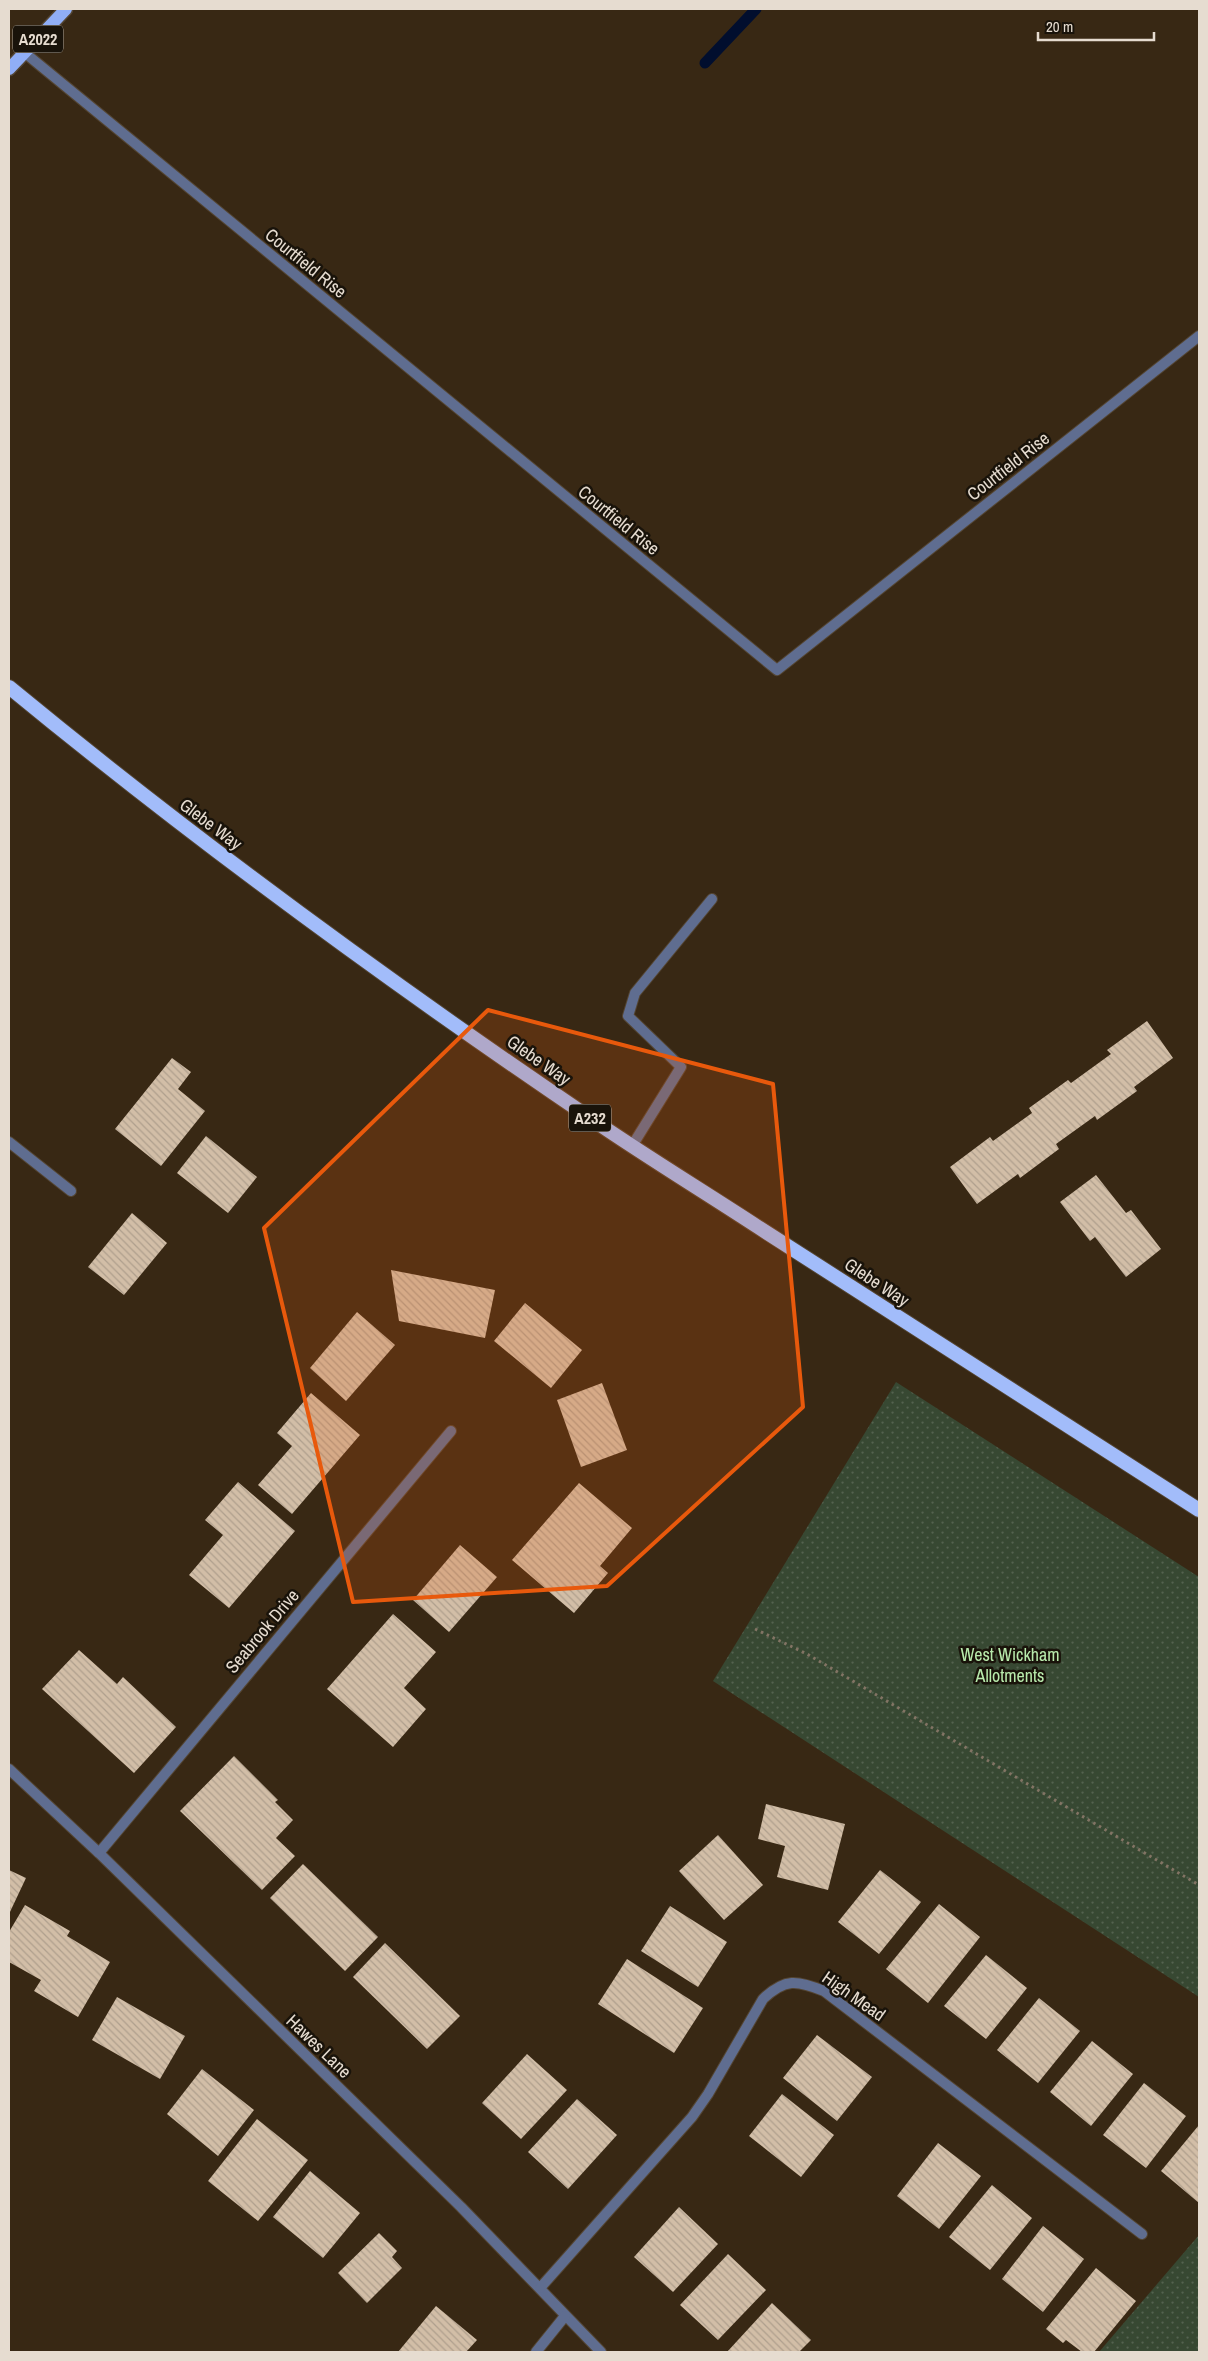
<svg xmlns="http://www.w3.org/2000/svg" width="1208" height="2361" viewBox="0 0 1208 2361" font-family="'Archivo Narrow',sans-serif">
  <style>
    .garden { fill: url(#garden-dots) }
    .lines { fill: none; stroke-linecap: round; stroke-linejoin: round }
    .stream { stroke: #010e2e; stroke-width: 11 }
    .building { fill: url(#building-back-hatch) }
    .service-casing { stroke: #544532; stroke-width: 12 }
    .minor-casing { stroke: #544532; stroke-width: 12 }
    .primary-casing { stroke: #544532; stroke-width: 15 }
    .trunk-casing { stroke: #544532; stroke-width: 16 }
    .path { stroke: #827464; stroke-width: 3; stroke-dasharray: 2.5 4; stroke-linecap: butt }
    .service { stroke: #5f6d90; stroke-width: 10 }
    .minor { stroke: #5f6d90; stroke-width: 10 }
    .primary { stroke: #90aef6; stroke-width: 12 }
    .trunk { stroke: #a2bcfa; stroke-width: 14 }
    .marked { fill: #e8590c; fill-opacity: 0.2; stroke: #e8590c; stroke-width: 4; stroke-linejoin: round }
    .labels { text-anchor: middle; dominant-baseline: central; stroke-width: 5; stroke-linejoin: round; paint-order: stroke }
    .shield { fill: #19130a; stroke: #a8a095; stroke-width: 1 }
    .shield-label { font-size: 16px; font-weight: bold; fill: #e6dcd0 }
    .street-label { font-size: 18px; fill: #e6dcd0; stroke: #19130a }
    .park-label { font-size: 18px; fill: #b8eaac; stroke: #19130a }
  </style>
  <defs>
    <pattern id="garden-dots" width="8" height="8" patternUnits="userSpaceOnUse" patternTransform="scale(1.25)"><rect width="8" height="8" fill="#374832"/><path d="M2 2h.1M6 6h.1" fill="none" stroke="#54624f" stroke-width="1.8" stroke-linecap="round"/></pattern>
    <pattern id="building-back-hatch" width="6" height="6" patternUnits="userSpaceOnUse" patternTransform="scale(1.25)"><rect width="6" height="6" fill="#d2bea7"/><path d="M-1 5l2 2M0 0l6 6M5-1l2 2" fill="none" stroke="#af9f8d"/></pattern>
  </defs>
  <rect width="100%" height="100%" fill="#382814"/>
  <!-- garden -->
  <g class="garden">
    <path d="M896,1382l303,195v420l-486,-316z"/>
    <path d="M1199,2235v117h-100z"/>
  </g>
  <g class="lines">
    <!-- stream -->
    <path class="stream" d="M705,63l51,-54"/>
  </g>
  <!-- building -->
  <g class="building">
    <path d="M1147,1021l26,37 -39,29 3,4 -40,29 -2,-4 -39,28 3,5 -39,29 -2,-4 -41,30 -27,-37 40,-30 3,4 39,-28 -3,-5 39,-28 3,3 40,-29 -4,-4z"/>
    <path d="M172,1058l19,14 -13,17 27,22 -44,55 -46,-37z"/>
    <path d="M206,1136l51,41 -29,36 -51,-40z"/>
    <path d="M1096,1175l30,38 5,-3 30,39 -35,28 -31,-40 -5,4 -30,-39z"/>
    <path d="M132,1213l35,30 -43,52 -36,-28z"/>
    <path d="M391,1270l104,20 -10,48 -86,-17z"/>
    <path d="M525,1303l57,47 -31,38 -57,-47z"/>
    <path d="M357,1312l38,33 -49,56 -36,-33z"/>
    <path d="M602,1383l25,67 -46,17 -24,-67z"/>
    <path d="M311,1393l49,42 -68,79 -34,-29 34,-39 -15,-13z"/>
    <path d="M238,1482l57,49 -66,77 -40,-33 34,-40 -18,-15z"/>
    <path d="M579,1483l53,45 -32,38 8,7 -34,40 -62,-53z"/>
    <path d="M460,1545l37,32 -48,55 -36,-32z"/>
    <path d="M393,1614l43,38 -32,36 22,21 -33,38 -66,-58z"/>
    <path d="M79,1650l38,34 6,-7 53,50 -42,46 -92,-84z"/>
    <path d="M234,1756l44,44 -3,2 18,18 -17,18 19,18 -33,34 -82,-79z"/>
    <path d="M766,1804l79,20 -17,66 -51,-13 8,-31 -27,-7z"/>
    <path d="M718,1835l45,50 -39,35 -45,-49z"/>
    <path d="M303,1864l75,73 -33,34 -75,-73z"/>
    <path d="M9,1870l17,8 -17,36z"/>
    <path d="M880,1870l41,32 -42,52 -41,-32z"/>
    <path d="M939,1904l41,33 -52,66 -42,-34z"/>
    <path d="M25,1905l45,26 -3,5 43,26 -32,55 -44,-26 7,-11 -32,-18v-30z"/>
    <path d="M670,1906l57,36 -29,45 -57,-36z"/>
    <path d="M385,1943l75,73 -33,33 -74,-72z"/>
    <path d="M986,1955l41,33 -41,51 -42,-33z"/>
    <path d="M627,1959l76,49 -29,45 -76,-49z"/>
    <path d="M117,1997l68,39 -25,43 -68,-39z"/>
    <path d="M1039,1998l41,33 -42,52 -41,-33z"/>
    <path d="M817,2035l55,42 -35,44 -54,-43z"/>
    <path d="M1092,2041l41,33 -42,52 -41,-34z"/>
    <path d="M527,2054l40,36 -46,49 -39,-36z"/>
    <path d="M202,2069l52,41 -36,46 -51,-42z"/>
    <path d="M1144,2083l42,33 -40,52 -43,-33z"/>
    <path d="M782,2094l52,41 -33,42 -52,-41z"/>
    <path d="M577,2099l40,36 -49,54 -40,-37z"/>
    <path d="M257,2119l51,41 -50,61 -50,-40z"/>
    <path d="M1199,2125v78l-38,-32z"/>
    <path d="M938,2143l43,33 -42,53 -42,-33z"/>
    <path d="M310,2171l50,42 -37,45 -50,-41z"/>
    <path d="M992,2185l40,33 -42,52 -41,-33z"/>
    <path d="M679,2207l39,37 -45,48 -39,-35z"/>
    <path d="M1043,2226l41,33 -41,53 -41,-33z"/>
    <path d="M379,2233l18,18 -5,6 10,11 -35,35 -29,-30z"/>
    <path d="M728,2254l38,36 -48,50 -38,-35z"/>
    <path d="M1096,2268l40,33 -42,51h-12l-16,-12 -3,3 -17,-14z"/>
    <path d="M772,2303l39,37 -12,12h-72z"/>
    <path d="M436,2306l41,34 -11,12h-68z"/>
  </g>
  <g class="lines">
    <defs>
      <path id="service" d="M632,1146l49,-79 -53,-51 7,-23 77,-94"/>
      <g id="minor">
        <path d="M25,53l752,617 422,-334"/>
        <path d="M9,1142l62,49"/>
        <path d="M9,1769l90,84 362,354 140,145"/>
        <path d="M99,1853l352,-422"/>
        <path d="M540,2288l152,-171 16,-23 55,-95c22,-21 34,-19 61,-8l318,243"/>
        <path d="M536,2352l29,-36"/>
      </g>
      <path id="primary" d="M9,69l57,-60"/>
      <path id="trunk" d="M9,687c187,154 383,297 584,433 54,37 110,71 165,107 147,95 294,189 441,283"/>
    </defs>
    <!-- service casing -->
    <use href="#service" class="service-casing"/>
    <!-- minor casing -->
    <use href="#minor" class="minor-casing"/>
    <!-- primary casing -->
    <use href="#primary" class="primary-casing"/>
    <!-- trunk casing -->
    <use href="#trunk" class="trunk-casing"/>
    <!-- path -->
    <path class="path" d="M755,1629l52,25 392,231"/>
    <!-- service -->
    <use href="#service" class="service"/>
    <!-- minor -->
    <use href="#minor" class="minor"/>
    <!-- primary -->
    <use href="#primary" class="primary"/>
    <!-- trunk -->
    <use href="#trunk" class="trunk"/>
  </g>
  <!-- marked area -->
  <path class="marked" d="M488,1010l285,74 30,323 -196,179 -254,16 -89,-374z"/>
  <g class="labels">
    <!-- shield labels -->
    <g class="shield">
      <rect x="13" y="25.5" width="50" height="27" rx="4"/>
      <rect x="569" y="1104.5" width="42" height="27" rx="4"/>
    </g>
    <g class="shield-label">
      <text x="38" y="39">A2022</text>
      <text x="590" y="1118">A232</text>
    </g>
    <!-- street labels -->
    <g class="street-label">
      <text transform="translate(306 263) rotate(39)">Courtfield Rise</text>
      <text transform="translate(1008 466) rotate(-38)">Courtfield Rise</text>
      <text transform="translate(619 520) rotate(39)">Courtfield Rise</text>
      <text transform="translate(211 824) rotate(37)">Glebe Way</text>
      <text transform="translate(539 1060) rotate(35)">Glebe Way</text>
      <text transform="translate(877 1282) rotate(33)">Glebe Way</text>
      <text transform="translate(262 1631) rotate(-50)">Seabrook Drive</text>
      <text transform="translate(854 1996) rotate(35)">High Mead</text>
      <text transform="translate(319 2046) rotate(44)">Hawes Lane</text>
    </g>
    <!-- park labels -->
    <g class="park-label">
      <text x="1010" y="1654">West Wickham<tspan x="1010" dy="21">Allotments</tspan></text>
    </g>
  </g>
  <!-- border -->
  <rect width="1208" height="2361" fill="none" stroke="#e6dcd0" stroke-width="20"/>
  <!-- scale -->
  <path d="M1038 32v8h116v-8" fill="none" stroke="#e6dcd0" stroke-width="2.5"/>
  <text x="1046" y="32" font-size="15" fill="#e6dcd0" stroke="#19130a" stroke-width="4" paint-order="stroke">20 m</text>
</svg>
